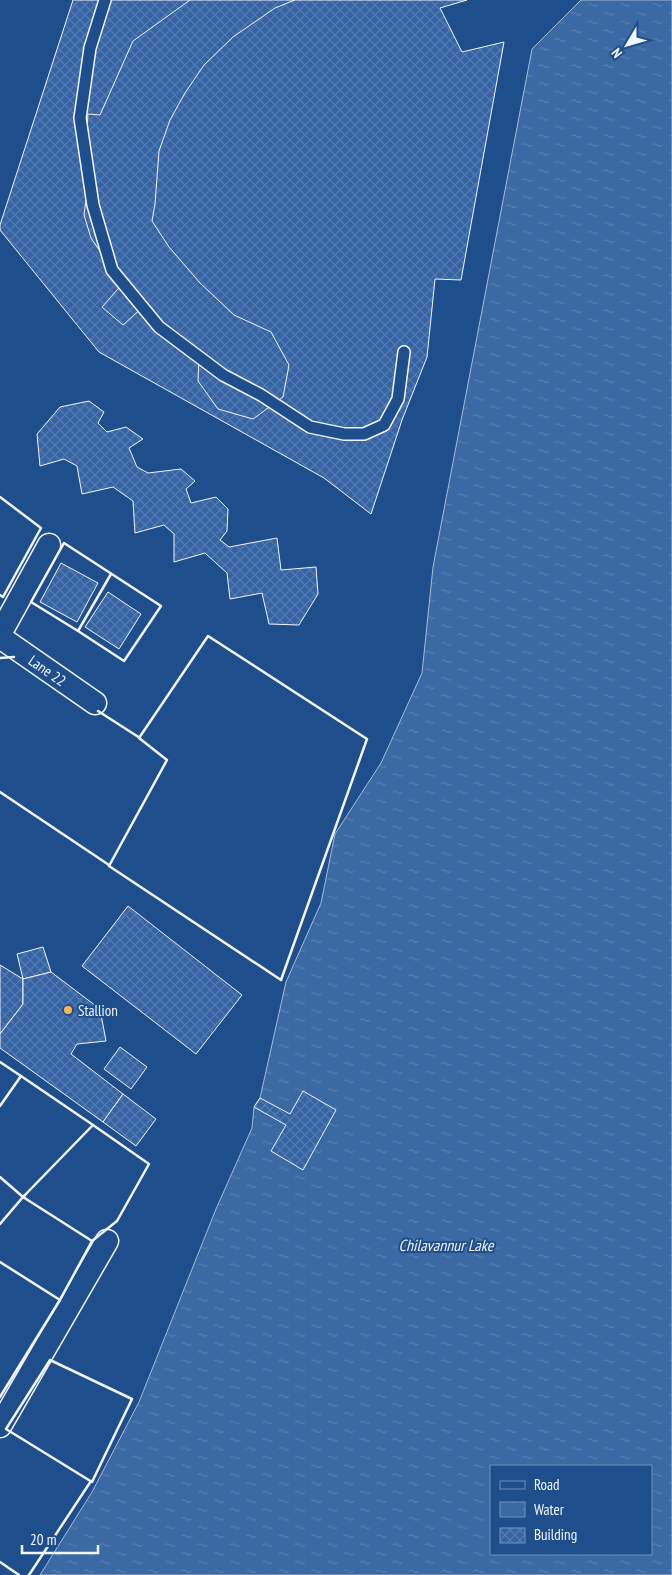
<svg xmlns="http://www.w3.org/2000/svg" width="672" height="1575" viewBox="0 0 672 1575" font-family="'PT Sans Narrow',sans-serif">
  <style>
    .water { fill: url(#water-ripples); stroke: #a8bbd7; fill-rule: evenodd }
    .building { fill: url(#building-cross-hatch); stroke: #f2f6ff }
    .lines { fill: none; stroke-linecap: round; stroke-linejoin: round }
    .lane-casing { stroke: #f2f6ff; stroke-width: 14 }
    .street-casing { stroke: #f2f6ff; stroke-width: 25 }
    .lane { stroke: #1f4e8c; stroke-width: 11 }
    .street { stroke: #1f4e8c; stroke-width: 22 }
    .wall { stroke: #f2f6ff; stroke-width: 2.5 }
    .poi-dot { fill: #ffb74d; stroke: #1f4e8c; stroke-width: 2 }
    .labels { text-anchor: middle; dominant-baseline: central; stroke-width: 4; stroke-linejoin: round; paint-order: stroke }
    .street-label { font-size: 15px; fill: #f2f6ff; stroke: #1f4e8c }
    .poi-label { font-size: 15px; fill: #f2f6ff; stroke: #1f4e8c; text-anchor: start }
    .water-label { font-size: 16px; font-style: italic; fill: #f2f6ff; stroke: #1f4e8c }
  </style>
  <defs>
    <pattern id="water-ripples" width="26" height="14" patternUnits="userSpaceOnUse" patternTransform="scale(1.25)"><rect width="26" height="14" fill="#3b69a3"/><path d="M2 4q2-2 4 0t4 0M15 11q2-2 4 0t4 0" fill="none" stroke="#587fb1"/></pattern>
    <pattern id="building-cross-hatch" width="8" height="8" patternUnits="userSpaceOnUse" patternTransform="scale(1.25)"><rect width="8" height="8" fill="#3563a3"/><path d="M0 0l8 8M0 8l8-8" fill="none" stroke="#537ab1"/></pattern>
  </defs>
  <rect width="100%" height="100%" fill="#1f4e8c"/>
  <!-- water -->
  <path class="water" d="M581,0h91v1575h-632l52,-83 47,-90 77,-193 36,-81 2,-21 6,-9 26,-116 35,-79 14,-69 46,-71 41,-90 11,-106 99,-518zM491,1466h160v88h-160z"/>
  <!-- building -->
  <g class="building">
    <path d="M73,0h394l-27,8 22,44 42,-10 -43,238 -26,-1 -8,78 -25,63 -31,94 -47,-36 -225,-126 -99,-122v-5z"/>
    <path d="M190,0h105l-20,8 -42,29 -29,28 -19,28 -15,27 -11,31 -4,53 -3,17 17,26 31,36 34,32 37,17 18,33 -6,32 -30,22 -35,-10 -20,-28 1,-22 -54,-54 -22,20 -21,-18 23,-26 -13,-12 -21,-31 -7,-23 4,-30 -2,-42 2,-29 12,1 33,-74z"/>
    <path d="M89,401l15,11 -6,11 9,9 19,-5 17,12 -14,9 8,19 11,6 33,-4 14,12 -9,8 5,14 25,-6 12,12 -1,22 -7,9 9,7 48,-9 4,32 35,-3 2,27 -19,31 -30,-1 -7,-31 -32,6 -3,-26 -22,-20 -31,9v-28l-10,-9 -29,8 -2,-32 -20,-14 -31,7 -5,-28 -13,-7 -24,7 -3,-32 23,-27z"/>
    <path d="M61,563l37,20 -21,39 -37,-20z"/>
    <path d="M108,592l33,22 -22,35 -34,-22z"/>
    <path d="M128,906l114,89 -46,59 -114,-88z"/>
    <path d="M43,947l8,25 -28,7 -6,-25z"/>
    <path d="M0,965l23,14v25l-23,30z"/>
    <path d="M51,972l49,37 6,32 -29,3 -6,10 52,40 -20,28 -103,-74v-14l23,-30v-25z"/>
    <path d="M120,1047l27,20 -16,22 -27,-20z"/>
    <path d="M303,1091l33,19 -33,60 -32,-19 15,-26 -32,-18 6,-9 30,16z"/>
    <path d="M123,1094l33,25 -20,27 -33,-24z"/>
  </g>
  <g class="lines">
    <defs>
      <path id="lane" d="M105,0l-15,48 -10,70 13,87 19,65 47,57 64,48 38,20 49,32 34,7h20l20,-9 14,-26 6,-47"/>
      <g id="street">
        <path d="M0,634l49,-89"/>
        <path id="s1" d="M0,637l95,66"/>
        <path d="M0,1426l107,-185"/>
      </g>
    </defs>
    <!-- lane casing -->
    <use href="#lane" class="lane-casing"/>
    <!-- street casing -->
    <use href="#street" class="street-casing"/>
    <!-- lane -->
    <use href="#lane" class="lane"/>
    <!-- street -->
    <use href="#street" class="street"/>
    <!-- wall -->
    <g class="wall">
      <path d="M0,497l41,31 -38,69 -3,-2"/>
      <path d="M111,574l-33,57 46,30 37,-55 -97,-63 -33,59 47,29 33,-57"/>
      <path d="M208,636l159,103 -86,241 -172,-114 58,-106 -28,-22z"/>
      <path d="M0,658l14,-1"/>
      <path d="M98,711l42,27"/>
      <path d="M0,792l109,73"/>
      <path d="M0,1062l21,14 -1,1"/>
      <path d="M0,1106l21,-30 72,49"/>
      <path d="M93,1125l56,39 -32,57 -25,20 -69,-44z"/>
      <path d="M0,1177l23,20 2,-2"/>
      <path d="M0,1224l23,-27 2,1"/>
      <path d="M0,1262l60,38"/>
      <path d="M50,1360l82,39 -40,83 -86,-53z"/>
      <path d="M0,1397l60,-97 32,-59"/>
      <path d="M0,1562l19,13"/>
      <path d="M29,1575l62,-94"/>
    </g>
  </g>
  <!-- markers -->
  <circle class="poi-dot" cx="68" cy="1010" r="5"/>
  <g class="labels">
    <!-- street labels -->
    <g class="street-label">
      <text stroke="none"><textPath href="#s1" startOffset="58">Lane 22</textPath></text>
    </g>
    <!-- poi labels -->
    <g class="poi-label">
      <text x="78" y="1010">Stallion</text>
    </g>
    <!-- water labels -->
    <g class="water-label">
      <text x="446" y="1245">Chilavannur Lake</text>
    </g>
  </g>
  <!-- legend -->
  <rect x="490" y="1465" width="162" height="90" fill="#1f4e8c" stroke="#7391ba"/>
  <rect x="500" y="1481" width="25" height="8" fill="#1f4e8c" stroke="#7391ba"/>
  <text x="534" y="1490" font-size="15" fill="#f2f6ff">Road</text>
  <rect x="500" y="1502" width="25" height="15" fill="url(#water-ripples)" stroke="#7391ba"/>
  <text x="534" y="1515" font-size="15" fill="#f2f6ff">Water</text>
  <rect x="500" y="1528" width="25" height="15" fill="url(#building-cross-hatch)" stroke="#7391ba"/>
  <text x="534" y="1540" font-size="15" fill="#f2f6ff">Building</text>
  <!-- north arrow -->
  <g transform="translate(627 45) rotate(232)" stroke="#1f4e8c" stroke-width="4" paint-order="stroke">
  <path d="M0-4L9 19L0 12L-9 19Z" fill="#f2f6ff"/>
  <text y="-8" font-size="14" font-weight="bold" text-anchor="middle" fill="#f2f6ff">N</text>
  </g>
  <!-- scale -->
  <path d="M22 1545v8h76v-8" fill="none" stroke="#f2f6ff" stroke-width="2.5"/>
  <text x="30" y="1545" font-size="15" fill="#f2f6ff" stroke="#1f4e8c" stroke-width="4" paint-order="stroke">20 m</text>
</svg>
